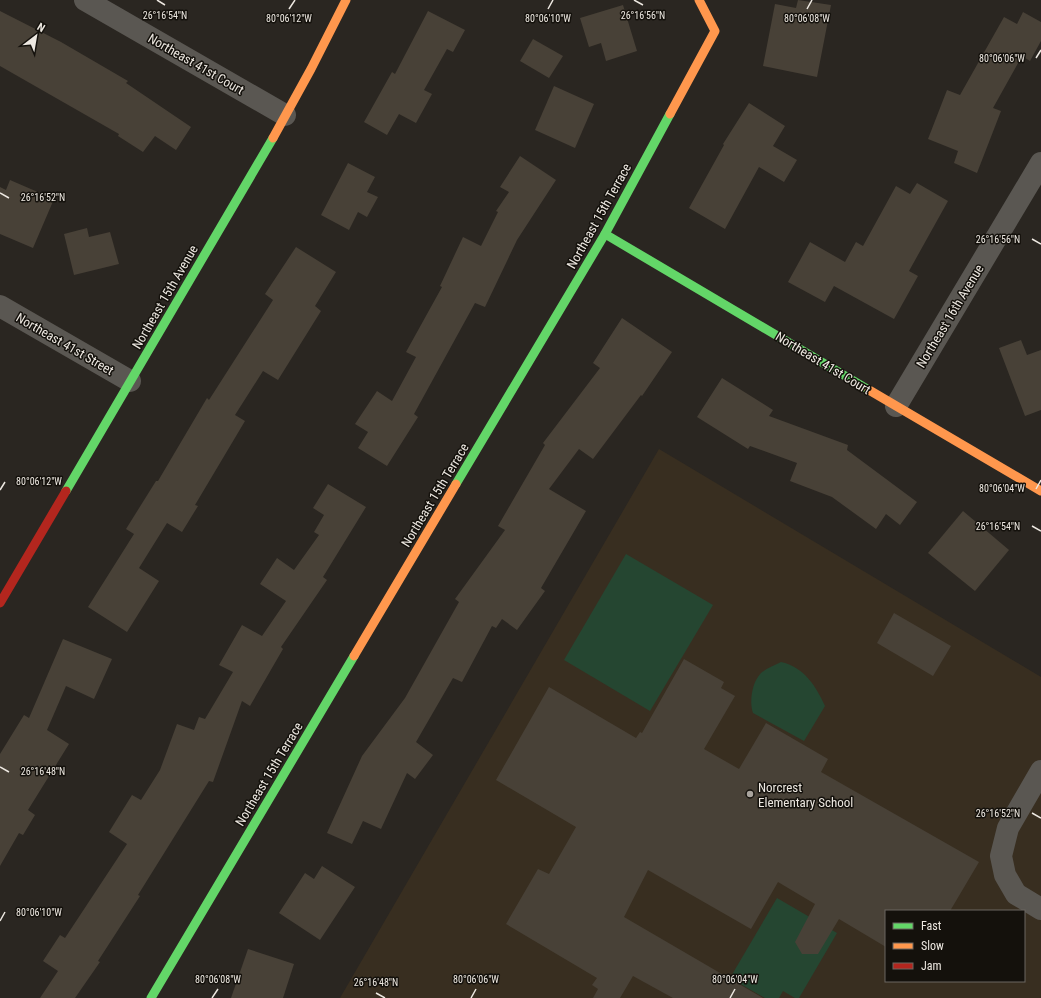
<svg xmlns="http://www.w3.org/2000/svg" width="1041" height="998" viewBox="0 0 1041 998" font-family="'Roboto Condensed',sans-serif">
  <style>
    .built { fill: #382e20; fill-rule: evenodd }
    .green { fill: #254631 }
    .building { fill: #484137 }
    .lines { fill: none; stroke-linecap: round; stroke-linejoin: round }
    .street { stroke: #5a5752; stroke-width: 22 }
    .fast { stroke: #63d668; stroke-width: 9 }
    .slow { stroke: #ff974d; stroke-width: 9 }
    .jam { stroke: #b3261e; stroke-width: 9 }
    .ticks { fill: none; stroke: #ede8e1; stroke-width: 1.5 }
    .poi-dot { fill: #a9a49e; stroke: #14110c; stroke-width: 1.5 }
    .labels { text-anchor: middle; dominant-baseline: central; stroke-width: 3; stroke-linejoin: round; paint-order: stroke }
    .street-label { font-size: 13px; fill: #ede8e1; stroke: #14110c }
    .poi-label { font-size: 13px; fill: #ede8e1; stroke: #14110c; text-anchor: start }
    .ticks-label { font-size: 10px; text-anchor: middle; fill: #ede8e1; stroke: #14110c; stroke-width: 3; stroke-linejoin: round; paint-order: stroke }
  </style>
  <rect width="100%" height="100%" fill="#2a2621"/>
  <!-- built -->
  <path class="built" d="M659,449l382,228v321h-701zM886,911h138v70h-138z"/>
  <!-- green -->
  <g class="green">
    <path d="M626,554l87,51 -63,106 -86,-51z"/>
    <path d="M781,662c23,5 35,24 44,44l-21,35 -51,-28c-4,-11 -1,-31 8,-40 6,-5 14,-8 20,-11z"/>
    <path d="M777,898l60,35 -38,65h-4l-12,-7 -4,7h-14l-35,-20z"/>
  </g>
  <!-- building -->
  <g class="building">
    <path d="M798,0l33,5 -14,72 -54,-11 12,-62 21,4z"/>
    <path d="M623,5l14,46 -31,10 -5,-18 -12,4 -9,-29z"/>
    <path d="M0,11l61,31 67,39 -2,2 65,44 -15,23 -21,-14 -12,16 -25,-16 1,-2 -119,-68z"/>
    <path d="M428,11l37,19 -12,22 -6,-3 -23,41 8,4 -16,29 -17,-9 -12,21 -23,-13 28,-50 3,2z"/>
    <path d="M1023,12l18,10v19l-11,20 -8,-5 -29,52 8,3 -24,62 -23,-10 4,-12 -30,-12 19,-49 13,5 44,-78 13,7z"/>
    <path d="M533,39l30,17 -14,22 -29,-17z"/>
    <path d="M554,86l40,18 -19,44 -40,-18z"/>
    <path d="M749,103l36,23 -12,20 24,14 -13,22 -25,-15 -34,62 -36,-21 35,-63 -1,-1z"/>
    <path d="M520,156l36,24 -39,60 -32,67 -10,-4 -61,111 4,3 -31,49 -29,-18 10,-16 -13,-8 22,-33 15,10 24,-44 -10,-5 36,-65 -2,-1 23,-49 18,9 17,-34 -2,-1 13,-19 -9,-5z"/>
    <path d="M348,163l27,14 -8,15 11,5 -11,20 -9,-5 -9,18 -28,-15z"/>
    <path d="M10,180l44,19 -21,49 -33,-14v-47l6,3z"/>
    <path d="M917,183l31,18 -39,70 9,5 -24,43 -60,-33 -9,16 -37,-20 22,-40 35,20 11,-20 7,4 33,-60 14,8z"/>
    <path d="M87,228l2,9 21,-5 9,32 -45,11 -10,-41z"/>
    <path d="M296,247l40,25 -21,34 6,5 -43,69 -15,-9 -28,44 10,6 -50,84 3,1 -16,26 -15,-9 -28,45 20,13 -32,51 -39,-25 46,-73 -8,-5 30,-48h2l49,-83 2,2 64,-100 -8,-6z"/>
    <path d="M622,318l50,34 -30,44 -1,-1 -48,64 -14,-10 -30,40 37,22 -45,77 4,3 -28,39 -15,-11 -6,9 -4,-2 -30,56 -9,-4 -37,64 17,13 -18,24 -8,-6 -26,56 -18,-8 -11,23 -25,-11 35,-77 43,-58 54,-96 -4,-3 50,-69 -7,-4 47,-81 -2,-2 57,-75 -7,-5z"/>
    <path d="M1021,340l6,15 14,-5v60l-16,6 -26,-68z"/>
    <path d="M722,378l51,32 -4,6 79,29 -1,5 70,52 -17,23 -14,-11 -10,15 -44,-32 -42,-16 7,-18 -47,-17 -2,3 -51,-32z"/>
    <path d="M328,484l38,23 -43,70 4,3 -46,67 2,2 -33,57 -8,-5 -29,81 -4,-1 -71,114 2,1 -42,65 2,1 -25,36h-35l18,-27 -15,-10 17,-26 5,3 62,-94 -18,-12 23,-37 9,5 19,-30 17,-46 17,6 5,-13 6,2 28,-47 -14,-7 23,-40 20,11 24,-35 -26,-17 17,-26 17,12 25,-35 -5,-3 10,-17 -11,-7z"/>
    <path d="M963,511l46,39 -34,41 -47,-38z"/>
    <path d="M894,613l57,33 -18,30 -56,-33z"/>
    <path d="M63,639l49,20 -18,40 -28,-13 -19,44 22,14 -41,66 7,5 -12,20 -4,-2 -19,33v-112l24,-39 5,3z"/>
    <path d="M684,659l40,23 -3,6 14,8 -31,53 35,20 27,-46 62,36 -7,13 158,90 -29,49h-64v36l-47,-28 -21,35h-16l-7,-12 20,-38 -37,-22 -27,47 -103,-59 -24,47 139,81h-90l-40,-22 -13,22h-27l5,-9 -6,-4 5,-7 -91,-54 32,-55 11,5 27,-47 -80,-47 53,-93 87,51 4,-6 2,1z"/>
    <path d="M322,866l33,21 -35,53 -41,-27 26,-40 9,6z"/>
    <path d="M248,949l46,15 -11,34h-52z"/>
  </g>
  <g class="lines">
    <!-- street -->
    <g class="street">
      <path d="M85,0l200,115"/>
      <path d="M0,306l130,75"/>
      <path d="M896,406l145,-243"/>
      <path d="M1041,771l-33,57 -7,28 4,19 11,19 25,15"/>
    </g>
    <!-- fast -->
    <g class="fast">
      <path d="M605,234l264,156"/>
      <path d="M456,484l149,-250 65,-120"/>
      <path d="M66,491l207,-353"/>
      <path d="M151,998l203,-342"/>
    </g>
    <!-- slow -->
    <g class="slow">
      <path d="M670,114l45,-83 -16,-31"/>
      <path d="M273,138l38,-69 35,-69"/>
      <path d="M869,390l172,101"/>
      <path d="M354,656l102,-172"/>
    </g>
    <!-- jam -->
    <path class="jam" d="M0,603l66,-112"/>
  </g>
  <!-- ticks -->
  <path class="ticks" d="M157,0l8,5M634,0l9,5M289,9l6,-9M548,9l5,-9M807,9l5,-9M1036,58l5,-8M0,193l9,5M1032,239l9,5M1036,489l5,-9M0,490l5,-8M1032,526l9,5M0,767l9,5M1032,813l9,5M0,921l5,-9M376,993l9,5M212,998l6,-9M471,998l5,-9M730,998l5,-9"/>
  <!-- markers -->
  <circle class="poi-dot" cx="750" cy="794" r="4"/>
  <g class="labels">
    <!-- street labels -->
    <g class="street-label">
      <text transform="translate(196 64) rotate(30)">Northeast 41st Court</text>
      <text transform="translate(599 216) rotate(-61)">Northeast 15th Terrace</text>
      <text transform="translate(165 297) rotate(-60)">Northeast 15th Avenue</text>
      <text transform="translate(950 316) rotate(-59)">Northeast 16th Avenue</text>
      <text transform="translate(65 344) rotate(30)">Northeast 41st Street</text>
      <text transform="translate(823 363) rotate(31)">Northeast 41st Court</text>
      <text transform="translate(435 495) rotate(-59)">Northeast 15th Terrace</text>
      <text transform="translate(269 774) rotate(-59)">Northeast 15th Terrace</text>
    </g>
    <!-- poi labels -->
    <g class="poi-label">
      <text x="758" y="787">Norcrest<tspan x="758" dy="15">Elementary School</tspan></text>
    </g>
  </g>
  <g class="ticks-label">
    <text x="165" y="19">26°16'54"N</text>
    <text x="643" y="19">26°16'56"N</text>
    <text x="548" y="22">80°06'10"W</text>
    <text x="289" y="22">80°06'12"W</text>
    <text x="807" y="22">80°06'08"W</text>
    <text x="1002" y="62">80°06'06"W</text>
    <text x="43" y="201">26°16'52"N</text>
    <text x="998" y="243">26°16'56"N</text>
    <text x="39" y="485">80°06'12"W</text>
    <text x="1002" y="492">80°06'04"W</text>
    <text x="998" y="530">26°16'54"N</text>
    <text x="43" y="775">26°16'48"N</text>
    <text x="998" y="817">26°16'52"N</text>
    <text x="39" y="916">80°06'10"W</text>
    <text x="218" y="983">80°06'08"W</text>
    <text x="476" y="983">80°06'06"W</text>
    <text x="735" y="983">80°06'04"W</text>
    <text x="376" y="986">26°16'48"N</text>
  </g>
  <!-- legend -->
  <rect x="885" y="910" width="140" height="72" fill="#14110c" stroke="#6b6761"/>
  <rect x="893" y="923" width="20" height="6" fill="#63d668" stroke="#6b6761"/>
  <text x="921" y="930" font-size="12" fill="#ede8e1">Fast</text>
  <rect x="893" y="943" width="20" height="6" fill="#ff974d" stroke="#6b6761"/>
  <text x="921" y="950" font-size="12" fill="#ede8e1">Slow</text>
  <rect x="893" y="963" width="20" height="6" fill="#b3261e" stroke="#6b6761"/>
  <text x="921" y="970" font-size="12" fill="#ede8e1">Jam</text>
  <!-- north arrow -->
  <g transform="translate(36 36) rotate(31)" stroke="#14110c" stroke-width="3" paint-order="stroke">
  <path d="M0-3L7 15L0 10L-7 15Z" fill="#ede8e1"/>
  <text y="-6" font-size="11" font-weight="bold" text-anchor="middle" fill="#ede8e1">N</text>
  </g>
</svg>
